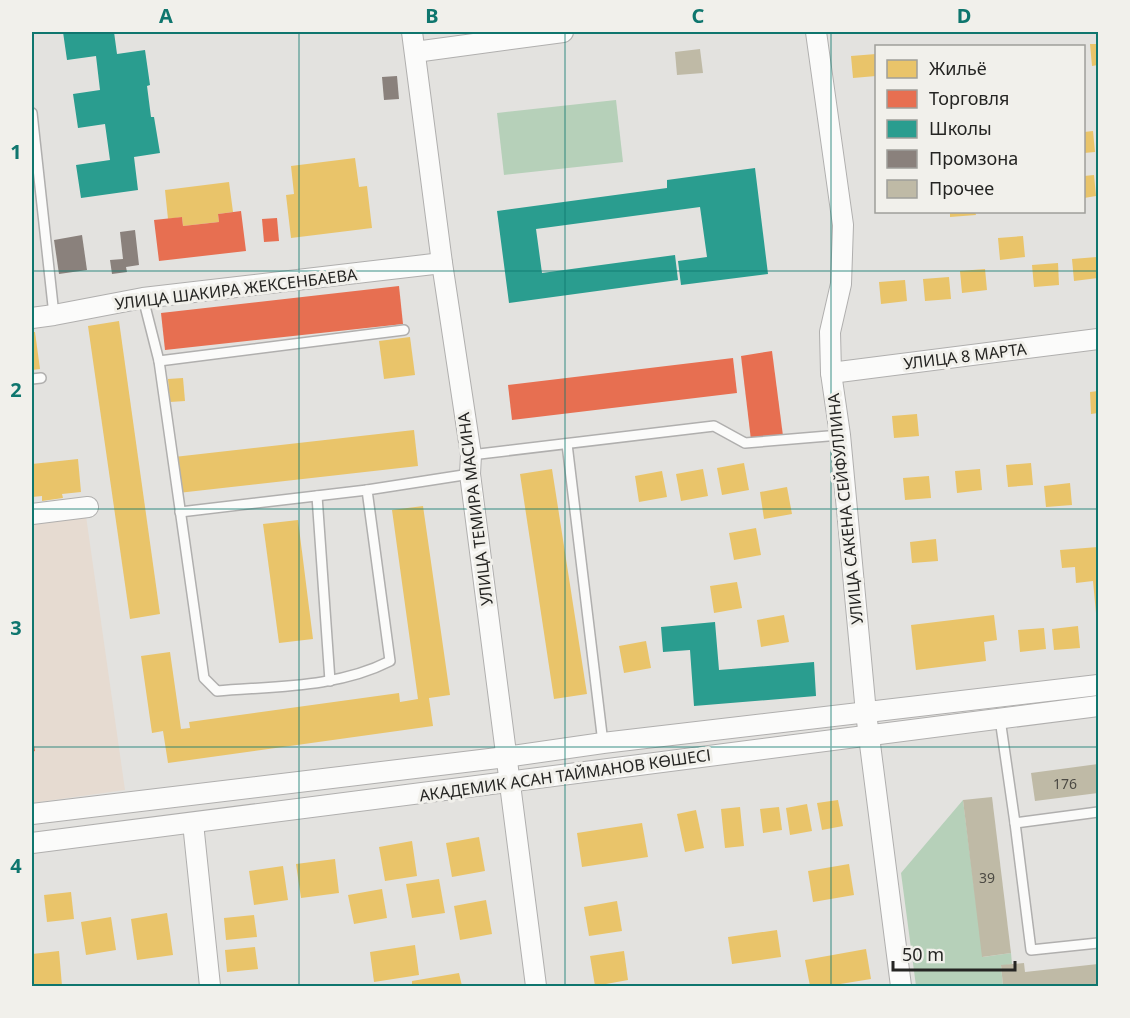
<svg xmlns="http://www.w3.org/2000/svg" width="1130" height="1018" viewBox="0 0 1130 1018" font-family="'Noto Sans',sans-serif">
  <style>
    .commercial { fill: #e6dbd1 }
    .green { fill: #b6d0b9 }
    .homes { fill: #e9c46a }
    .shops { fill: #e76f51 }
    .schools { fill: #2a9d8f }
    .industry { fill: #8a817c }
    .building { fill: #bfbaa6 }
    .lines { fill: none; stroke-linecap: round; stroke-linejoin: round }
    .service-casing { stroke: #b0afae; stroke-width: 12 }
    .minor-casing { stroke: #b0afae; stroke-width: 22 }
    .service { stroke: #fbfbfa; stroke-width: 9 }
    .minor { stroke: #fbfbfa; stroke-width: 20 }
    .grid { fill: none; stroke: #0f766e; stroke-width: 1.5; stroke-opacity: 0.55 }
    .labels { text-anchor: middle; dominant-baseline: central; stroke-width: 6; stroke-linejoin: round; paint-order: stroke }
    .number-label { font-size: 14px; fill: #4c4a44 }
    .street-label { font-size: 16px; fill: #252523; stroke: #f1f0eb }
    .neatline { fill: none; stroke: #0f766e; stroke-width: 2 }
    .grid-label { font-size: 20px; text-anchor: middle; font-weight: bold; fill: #0f766e }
  </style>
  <rect width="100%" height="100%" fill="#e3e2df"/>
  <!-- commercial -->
  <path class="commercial" d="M86,516l39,274 -93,13v-279z"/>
  <!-- green -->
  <g class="green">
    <path d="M616,100l7,62 -119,13 -7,-62z"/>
    <path d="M963,800l20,157 28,-4 1,11 -11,2 2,20h-87l-15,-113z"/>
  </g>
  <!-- homes -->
  <g class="homes">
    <path d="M1090,44h8v21l-6,1z"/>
    <path d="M876,54v22l-23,2 -2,-22z"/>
    <path d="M1093,131l2,21 -11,1v-21z"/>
    <path d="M355,158l4,29 8,-1 5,42 -81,10 -5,-43 8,-1 -3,-28z"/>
    <path d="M1094,175l2,21 -12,2v-22z"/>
    <path d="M229,182l4,30 -15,2 1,8 -36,4 -1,-9 -14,2 -3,-29z"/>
    <path d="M950,212h25l1,3 -26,2z"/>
    <path d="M1023,236l2,21 -25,3 -2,-22z"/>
    <path d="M1097,257l1,21 -24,3 -2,-22z"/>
    <path d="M1058,263l1,22 -25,2 -2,-22z"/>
    <path d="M985,269l2,21 -25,3 -2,-22z"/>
    <path d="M949,277l2,22 -26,2 -2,-22z"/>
    <path d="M905,280l2,21 -26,3 -2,-22z"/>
    <path d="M119,321l41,293 -30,5 -42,-293z"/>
    <path d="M32,332h3l5,37 -8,1z"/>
    <path d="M410,337l5,38 -31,4 -5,-38z"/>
    <path d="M183,378l2,23 -15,1 -2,-23z"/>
    <path d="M1098,391v22l-7,1 -1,-22z"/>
    <path d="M917,414l2,22 -25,2 -2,-22z"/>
    <path d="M414,430l4,36 -240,27 -4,-36z"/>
    <path d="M78,459l3,33 -19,2 1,4 -21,3v-5l-10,1v-33z"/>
    <path d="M744,463l5,27 -27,5 -5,-27z"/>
    <path d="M1031,463l2,22 -25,2 -2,-22z"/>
    <path d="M552,469l35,225 -33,5 -34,-225z"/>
    <path d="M703,469l5,27 -27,5 -5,-27z"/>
    <path d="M980,469l2,21 -25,3 -2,-22z"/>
    <path d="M662,471l5,26 -28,5 -4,-26z"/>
    <path d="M929,476l2,22 -26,2 -2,-22z"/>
    <path d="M1070,483l2,22 -26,2 -2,-21z"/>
    <path d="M787,487l5,27 -28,5 -4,-27z"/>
    <path d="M423,506l27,189 -21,3 4,28 -265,37 -5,-32 -11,2 -11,-77 29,-4 11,77 9,-1 -1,-6 210,-29 1,9 18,-3 -26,-189z"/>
    <path d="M298,520l15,119 -34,4 -16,-119z"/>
    <path d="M756,528l5,27 -27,5 -5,-27z"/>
    <path d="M936,539l2,22 -26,2 -2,-21z"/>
    <path d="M1098,547v77h-1l-4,-43 -17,2 -1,-16 -13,1 -2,-18z"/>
    <path d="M737,582l5,26 -28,5 -4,-27z"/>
    <path d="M784,615l5,27 -28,5 -4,-27z"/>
    <path d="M994,615l3,25 -13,2 2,19 -70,9 -5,-45z"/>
    <path d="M1078,626l2,22 -26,2 -2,-21z"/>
    <path d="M1044,628l2,21 -26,3 -2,-22z"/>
    <path d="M646,641l5,27 -27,5 -5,-27z"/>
    <path d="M838,800l5,26 -21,4 -5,-27z"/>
    <path d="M807,804l5,27 -22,4 -4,-27z"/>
    <path d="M740,807l4,39 -19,2 -4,-39z"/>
    <path d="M779,807l3,23 -19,3 -3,-24z"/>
    <path d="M696,810l8,38 -19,4 -8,-38z"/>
    <path d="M642,823l6,34 -66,10 -5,-34z"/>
    <path d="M479,837l6,34 -33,6 -6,-34z"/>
    <path d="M412,841l5,35 -32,5 -6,-34z"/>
    <path d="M335,859l4,34 -38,5 -5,-34z"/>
    <path d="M849,864l5,31 -41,7 -5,-31z"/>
    <path d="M283,866l5,34 -34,5 -5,-34z"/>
    <path d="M439,879l6,34 -33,5 -6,-34z"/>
    <path d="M382,889l5,29 -33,6 -6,-29z"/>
    <path d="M71,892l3,27 -27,3 -3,-27z"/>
    <path d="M486,900l6,34 -32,6 -6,-34z"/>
    <path d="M617,901l5,30 -33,5 -5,-29z"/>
    <path d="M167,913l6,42 -36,5 -6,-41z"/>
    <path d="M254,915l3,22 -31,3 -2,-22z"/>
    <path d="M111,917l5,33 -30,5 -5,-33z"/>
    <path d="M777,930l4,27 -49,7 -4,-27z"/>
    <path d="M415,945l4,30 -45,7 -4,-30z"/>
    <path d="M255,947l3,22 -31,3 -2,-22z"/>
    <path d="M866,949l5,30 -43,7h-18l-5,-26z"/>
    <path d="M59,951l3,35h-30v-32z"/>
    <path d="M624,951l4,29 -33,6 -5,-30z"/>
    <path d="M459,973l3,13h-50v-5z"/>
  </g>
  <!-- shops -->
  <g class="shops">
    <path d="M241,211l5,40 -87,10 -5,-41 28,-3 1,9 36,-4 -1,-8z"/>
    <path d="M277,218l2,23 -15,1 -2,-23z"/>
    <path d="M399,286l4,38 -238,26 -4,-37z"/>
    <path d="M772,351l11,85 -32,4 -10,-84z"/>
    <path d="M733,358l4,35 -225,27 -4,-35z"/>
    <path d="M32,734l3,17 -3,1z"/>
  </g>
  <!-- schools -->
  <g class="schools">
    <path d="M63,32h51l3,22 28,-4 5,35 -3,1 4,31h3l6,36 -26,4 4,33 -57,8 -5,-33 34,-5 -5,-36 -27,4 -5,-34 27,-4 -4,-34 -29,4z"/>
    <path d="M755,168l13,106 -87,11 -3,-24 29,-4 -7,-50 -164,22 6,44 133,-18 3,25 -169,23 -12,-92 170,-23v-8z"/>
    <path d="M715,622l4,48 95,-8 2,34 -122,10 -4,-56 -27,2 -2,-25z"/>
  </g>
  <!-- industry -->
  <g class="industry">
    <path d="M397,76l2,23 -15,1 -2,-23z"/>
    <path d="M135,230l4,35 -13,2 1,5 -15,2 -2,-14 13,-1 -3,-27z"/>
    <path d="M82,235l5,35 -28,4 -5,-34z"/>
  </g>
  <!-- building -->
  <g class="building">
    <path d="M700,49l3,24 -26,2 -2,-23z"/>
    <path d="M1098,764v29l-63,8 -4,-28z"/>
    <path d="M992,797l19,156 -29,4 -19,-157z"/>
    <path d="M1024,963l1,9 73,-8v22h-95l-2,-21z"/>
  </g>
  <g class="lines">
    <defs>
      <g id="service">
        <path d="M32,113l22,202"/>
        <path d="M143,298l16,63 45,317 13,13c58,-5 120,-3 173,-30l-23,-171 103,-16"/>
        <path d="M159,361l245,-31"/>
        <path d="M32,379l9,-1"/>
        <path d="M567,444l36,299"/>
        <path d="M471,455l243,-29 31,17 95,-8"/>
        <path d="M317,496l13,185"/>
        <path d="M180,512l187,-22"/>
        <path d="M1000,719l15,104 83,-11"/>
        <path d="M1015,823l16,127 67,-7"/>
      </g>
      <g id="minor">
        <path d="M412,32l30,231 29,192 -1,19 66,512"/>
        <path d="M816,32l27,193 -2,59 -11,48 1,41 9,62 26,278 35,273"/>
        <path d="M415,52l148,-20"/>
        <path d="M32,318l22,-3 89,-17 299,-35"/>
        <path d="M831,373l267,-34"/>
        <path d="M32,514l56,-7"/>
        <path d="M32,814l474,-57 97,-14 495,-58"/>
        <path d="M193,823l17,163"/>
        <path d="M32,843l1066,-137"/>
      </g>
    </defs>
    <!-- service casing -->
    <use href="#service" class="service-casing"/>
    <!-- minor casing -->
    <use href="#minor" class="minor-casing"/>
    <!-- service -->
    <use href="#service" class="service"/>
    <!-- minor -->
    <use href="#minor" class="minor"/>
  </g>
  <!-- grid -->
  <path class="grid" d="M299,32v954M565,32v954M831,32v954M32,271h1066M32,509h1066M32,747h1066"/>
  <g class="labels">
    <!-- number labels -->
    <g class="number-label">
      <text x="1065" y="783">176</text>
      <text x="987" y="877">39</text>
    </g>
    <!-- street labels -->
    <g class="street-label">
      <text transform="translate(236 289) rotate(-7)">УЛИЦА ШАКИРА ЖЕКСЕНБАЕВА</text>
      <text transform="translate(965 356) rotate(-7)">УЛИЦА 8 МАРТА</text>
      <text transform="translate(475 509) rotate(-97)">УЛИЦА ТЕМИРА МАСИНА</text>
      <text transform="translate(845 509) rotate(-96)">УЛИЦА САКЕНА СЕЙФУЛЛИНА</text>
      <text transform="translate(565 775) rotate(-8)">АКАДЕМИК АСАН ТАЙМАНОВ КӨШЕСІ</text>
    </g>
  </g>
  <!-- border -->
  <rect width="1130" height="1018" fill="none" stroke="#f1f0eb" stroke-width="66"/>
  <!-- legend -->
  <rect x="875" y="45" width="210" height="168" fill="#f1f0eb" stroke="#9f9f9b" stroke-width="1.5"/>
  <rect x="887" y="60" width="30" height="18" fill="#e9c46a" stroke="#9f9f9b" stroke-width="1.5"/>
  <text x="929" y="75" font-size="18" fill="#252523">Жильё</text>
  <rect x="887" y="90" width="30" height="18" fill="#e76f51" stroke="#9f9f9b" stroke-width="1.5"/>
  <text x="929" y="105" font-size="18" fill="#252523">Торговля</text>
  <rect x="887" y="120" width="30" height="18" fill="#2a9d8f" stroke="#9f9f9b" stroke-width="1.5"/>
  <text x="929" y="135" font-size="18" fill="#252523">Школы</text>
  <rect x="887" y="150" width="30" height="18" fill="#8a817c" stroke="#9f9f9b" stroke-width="1.5"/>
  <text x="929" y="165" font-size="18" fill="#252523">Промзона</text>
  <rect x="887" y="180" width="30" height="18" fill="#bfbaa6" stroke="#9f9f9b" stroke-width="1.5"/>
  <text x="929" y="195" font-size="18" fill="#252523">Прочее</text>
  <!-- scale -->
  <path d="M893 961v9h122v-9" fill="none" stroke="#252523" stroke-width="3"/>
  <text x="902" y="961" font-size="18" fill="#252523" stroke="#f1f0eb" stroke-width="4.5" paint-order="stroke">50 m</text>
  <rect x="33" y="33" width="1064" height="952" class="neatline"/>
  <g class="grid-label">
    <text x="166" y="23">A</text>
    <text x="432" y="23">B</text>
    <text x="698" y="23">C</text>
    <text x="964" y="23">D</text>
    <text x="16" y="159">1</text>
    <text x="16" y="397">2</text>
    <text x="16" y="635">3</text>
    <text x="16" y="873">4</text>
  </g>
</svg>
